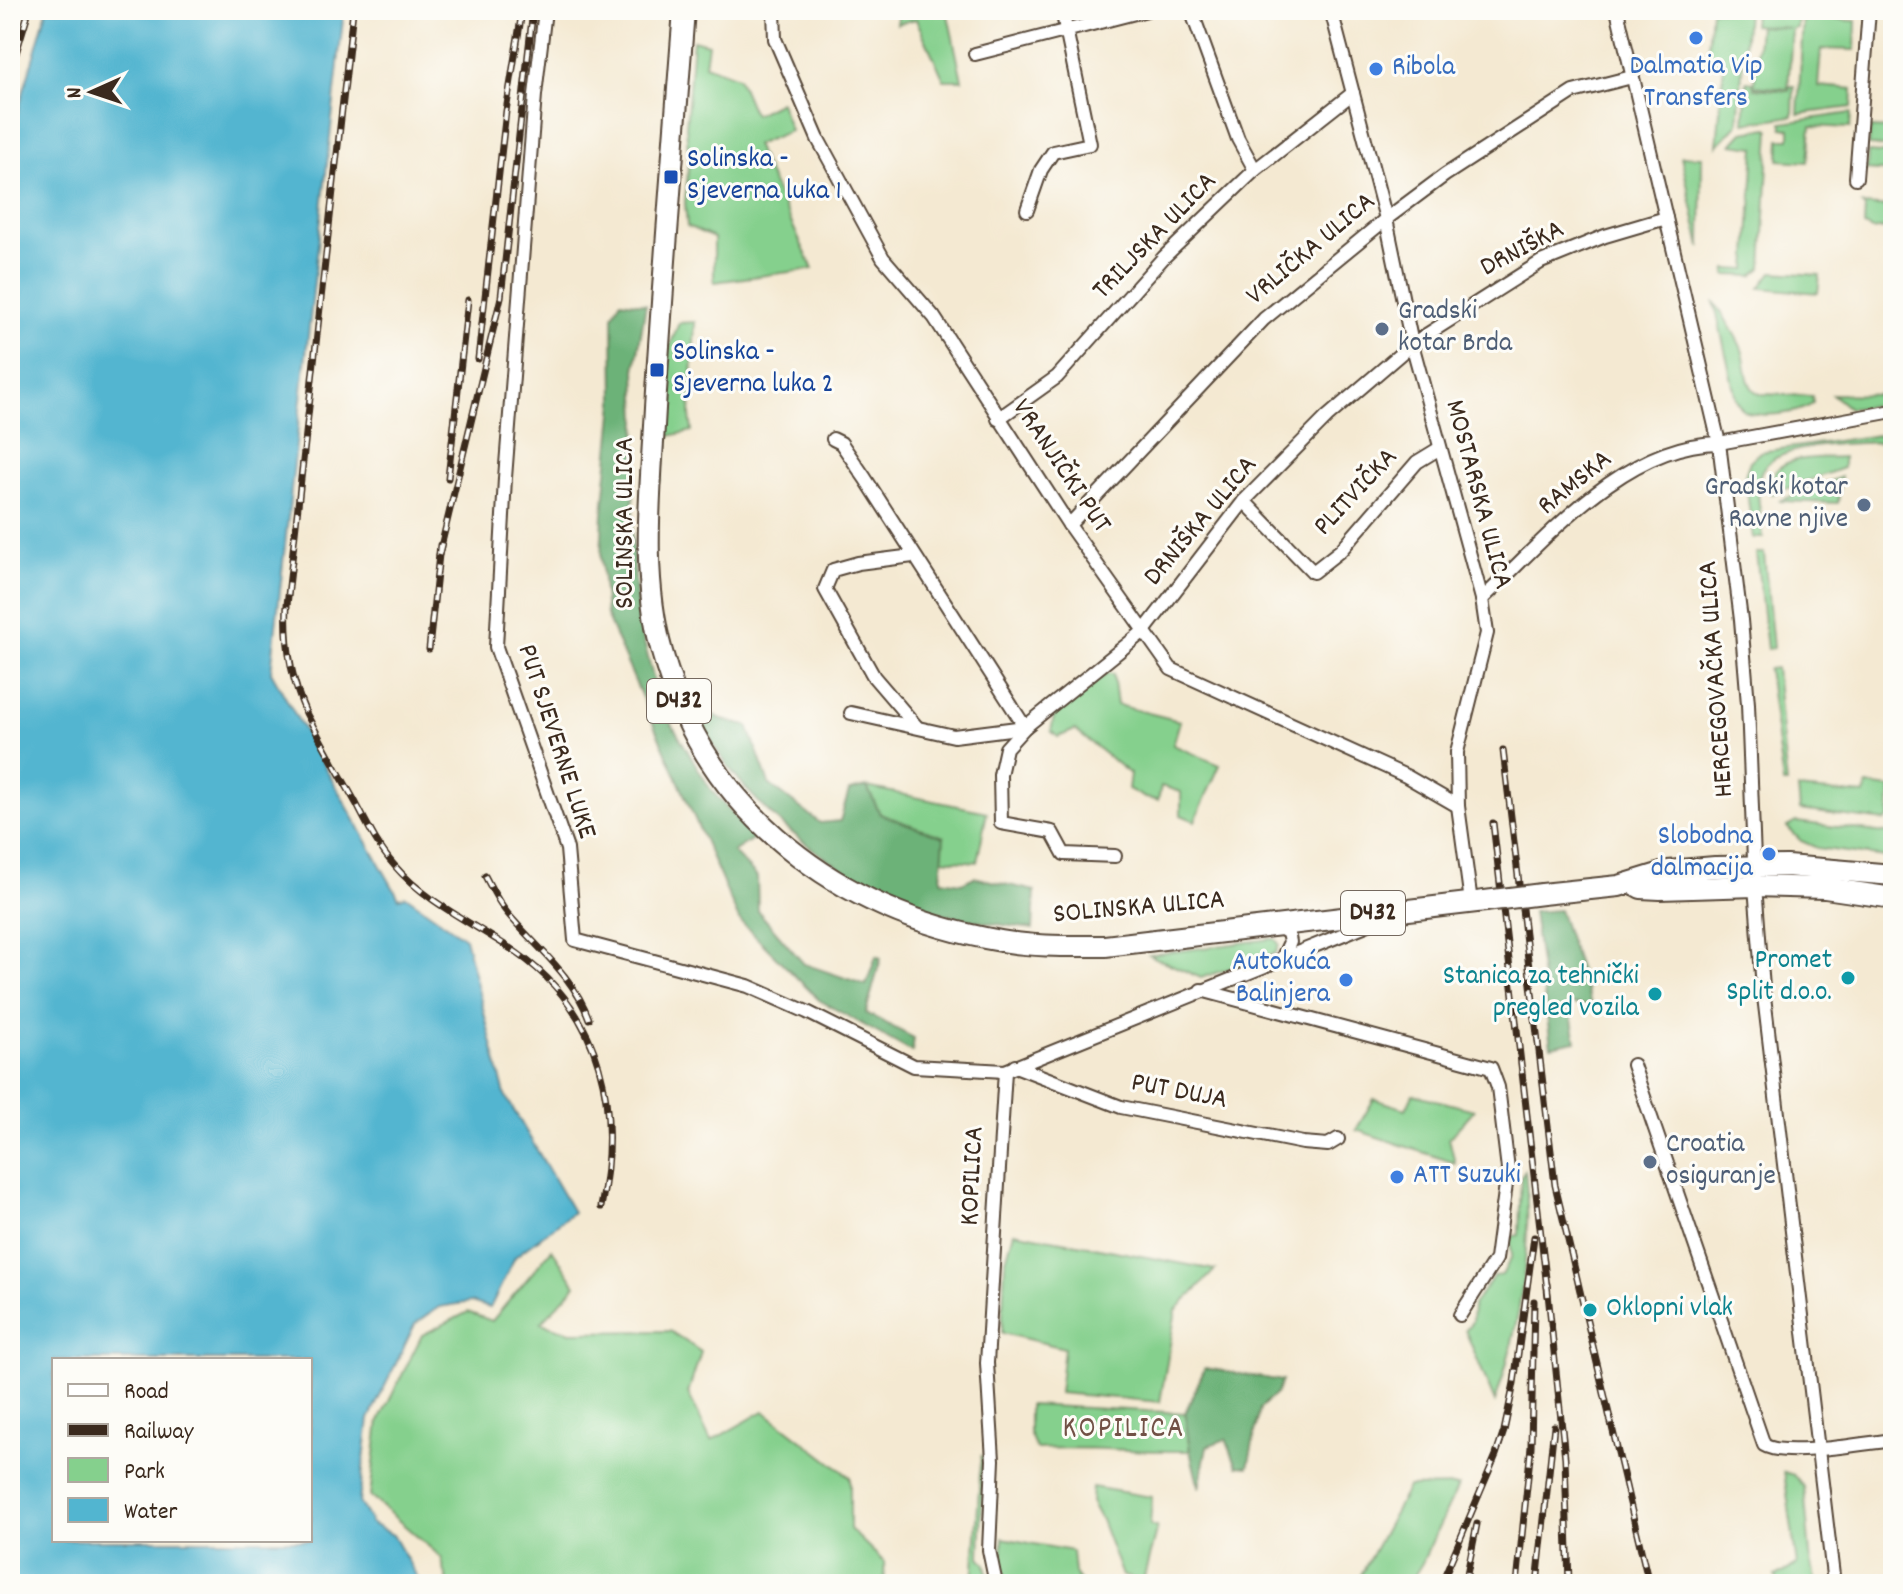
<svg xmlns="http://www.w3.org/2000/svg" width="1903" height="1594" viewBox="0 0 1903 1594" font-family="Dekko,sans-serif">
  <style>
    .green { fill: #85d08d; stroke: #607d56; stroke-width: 2 }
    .forest { fill: #6cb278; stroke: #546e4b; stroke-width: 2 }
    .water { fill: #52b5d0; stroke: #467077; stroke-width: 2; fill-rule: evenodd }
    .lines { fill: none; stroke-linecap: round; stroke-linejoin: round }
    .minor-casing { stroke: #574739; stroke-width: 16 }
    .primary-casing { stroke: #574739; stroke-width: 24 }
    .minor { stroke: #fff; stroke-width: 12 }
    .primary { stroke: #fff; stroke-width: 20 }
    .rail-casing { stroke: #3b2a1e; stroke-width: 7 }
    .rail { stroke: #fdfcf7; stroke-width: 4; stroke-dasharray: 12; stroke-linecap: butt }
    .primary-bridge-casing { stroke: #574739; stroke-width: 24; stroke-linecap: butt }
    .primary-bridge { stroke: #fff; stroke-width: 20 }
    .shop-dot { fill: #3f7fe0; stroke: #fdfcf7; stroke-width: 3 }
    .transit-dot { fill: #1a4fb4; stroke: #fdfcf7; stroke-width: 3 }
    .service-dot { fill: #5c6f8a; stroke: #fdfcf7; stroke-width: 3 }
    .culture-dot { fill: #0f9aa8; stroke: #fdfcf7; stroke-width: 3 }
    .labels { text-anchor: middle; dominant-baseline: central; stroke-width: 6; stroke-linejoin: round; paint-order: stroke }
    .shield { fill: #fdfcf7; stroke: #75695f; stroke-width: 2 }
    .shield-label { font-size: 26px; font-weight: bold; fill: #3b2a1e }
    .shop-label { font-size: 28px; fill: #366cbe; stroke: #fdfcf7; text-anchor: start }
    .transit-label { font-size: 28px; fill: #164399; stroke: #fdfcf7; text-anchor: start }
    .street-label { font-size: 28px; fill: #3b2a1e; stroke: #fdfcf7 }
    .service-label { font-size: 28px; fill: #4e5e75; stroke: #fdfcf7; text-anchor: start }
    .culture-label { font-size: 28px; fill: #0d838f; stroke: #fdfcf7; text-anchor: end }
    .neighbourhood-label { font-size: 30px; letter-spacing: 2px; fill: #725146; stroke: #fdfcf7 }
  </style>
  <rect width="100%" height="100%" fill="#fdfcf7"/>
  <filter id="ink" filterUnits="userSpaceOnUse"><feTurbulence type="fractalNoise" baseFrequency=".0125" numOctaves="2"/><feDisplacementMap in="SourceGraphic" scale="16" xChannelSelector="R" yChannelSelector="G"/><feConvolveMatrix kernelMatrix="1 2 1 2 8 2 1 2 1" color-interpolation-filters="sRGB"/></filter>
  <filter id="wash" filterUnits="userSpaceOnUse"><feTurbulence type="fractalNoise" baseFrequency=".006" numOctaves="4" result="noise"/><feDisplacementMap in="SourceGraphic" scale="32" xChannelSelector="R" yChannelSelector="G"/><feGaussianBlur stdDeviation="1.8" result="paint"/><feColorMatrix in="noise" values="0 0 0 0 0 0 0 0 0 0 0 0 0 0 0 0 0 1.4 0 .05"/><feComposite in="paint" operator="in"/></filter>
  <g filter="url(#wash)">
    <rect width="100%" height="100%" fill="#f4e9d2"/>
    <!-- green -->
    <g class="green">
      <path d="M899,10h48l15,70h-18l-28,-61 -19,5z"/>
      <path d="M1711,10l36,2 -9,112 -21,22 7,-83 -17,-2z"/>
      <path d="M1754,13l44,3 -1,12 -5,1 -4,60 -34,-3 5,-60 30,2 -36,-3z"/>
      <path d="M1803,17l53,4 -1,29 -34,-1 -3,37 35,3 -1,18 -54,7z"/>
      <path d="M693,40l15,4 -3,21 33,12 16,38 26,-13 10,29 -35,14 58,124 -99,13v-44l-27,-12 -2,-24 4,-42 -3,-33z"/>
      <path d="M1747,81l6,1 1,6 35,3 1,-5h4l-1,30 -49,7z"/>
      <path d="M1851,113l-1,15 -39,-2 -3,36 -29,-2 1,-21h10v-10l-8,-1v-5z"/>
      <path d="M1768,128l2,2 -8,138 -9,8 -27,-1 1,-6 20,1 8,-123 -23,-3 11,-12z"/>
      <path d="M1870,128l23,1v18l-24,-1z"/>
      <path d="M1868,152l25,2v18l-29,-2 3,-1z"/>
      <path d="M1681,156l21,1 -1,90z"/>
      <path d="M1862,205l31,2v28l-6,-7 -15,2 -8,-4 1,-18z"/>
      <path d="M1772,272l48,3 -2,18 -58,-5z"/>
      <path d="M1714,301c9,15 20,30 27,46 7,15 2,40 19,47l52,2 1,7c-12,11 -56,16 -70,7 -1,-1 -6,-9 -7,-11z"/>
      <path d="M695,322l-5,93 2,16 -23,5 -9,46 8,-131 11,-28z"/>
      <path d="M1893,389v12l-3,2 -35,5h-6l-17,-14 55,1z"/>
      <path d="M1893,433v9c-30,1 -123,-1 -133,33 -5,18 2,44 3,63h-10l-8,-63 5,-14 10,-9z"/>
      <path d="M1843,457v11l-71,26 -2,-3c-1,-39 45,-32 73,-34z"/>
      <path d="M1841,477l-3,26 -59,-2z"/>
      <path d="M1756,553h8l9,95 -6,1z"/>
      <path d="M1776,668l11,116h-4l-15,-115z"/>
      <path d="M1107,673l6,1 4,31 63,16 -7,24 47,20 -25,56 -14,-6v-23l-20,-6 -3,14 -13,-2 -17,-9 2,-15 -55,-44 -17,7 -7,-6 4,-19z"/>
      <path d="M1867,785l24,3 -2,29 -4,4 -85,-11 -2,-21 67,6z"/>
      <path d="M867,787l120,25 -10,50 -35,-3 1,-22 -63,-23z"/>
      <path d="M1796,822l97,12v24l-76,-10 -16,-7 -14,-14z"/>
      <path d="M1270,939h5l4,5 -3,9 -75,25 -52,-23z"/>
      <path d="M1413,1094l61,16 -25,28 6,25 -99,-33 18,-31 32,10z"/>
      <path d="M1525,1170c8,74 -6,162 -30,232l-30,-72 7,-8 1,-17 21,-29 8,-1 10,-19 -2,-19 9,-2 2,-59z"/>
      <path d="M1014,1232l201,38 -39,40 -16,92 -101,-9 5,-45 -62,-15 3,-70z"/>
      <path d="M552,1249l24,36 -35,38 30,9 99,-1 31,21 -13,41 23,48 53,-30 86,66v52l34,33 1,22h-437l-7,-27 -71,-61 9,-75 43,-86 46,-23 24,9z"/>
      <path d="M1029,1405l156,8 5,38c-52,1 -102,-5 -154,-2l-7,-17z"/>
      <path d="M981,1456l3,1 -4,100 6,7 3,20h-16z"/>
      <path d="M1784,1472l10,3 10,12 6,68 6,29h-37l-4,-7 22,-12z"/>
      <path d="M1458,1486l-36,77 -13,21h-53l52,-97z"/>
      <path d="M1092,1487l60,10 -2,29 7,1 -14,54 -21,-5 -21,-56 -10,-18z"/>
      <path d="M1003,1538l69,13 2,22 8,11h-75l-5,-22z"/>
    </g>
    <!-- forest -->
    <g class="forest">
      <path d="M620,301l26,3 -11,66 2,49 -5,117 6,83 19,73 14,31 40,67 43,48 -21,14 24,25 1,34 46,53 62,21 10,-29 5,2 -15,55 48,25 -2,14 -93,-52 -80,-80 -133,-305 -5,-58 2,-44 11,-111 -1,-86z"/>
      <path d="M680,671c17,36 28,48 68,55l21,58 51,39 20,-2 9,-30 18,-4 13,27 64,23 -3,43 21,3 12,-6 61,14 -2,38c-26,-4 -53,-6 -78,-12 -105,-26 -214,-107 -260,-206 -6,-13 -10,-27 -15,-40z"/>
      <path d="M1559,910l33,96 -23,-2 7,37 -25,5 -18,-134z"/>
      <path d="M1205,1368l77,13 -6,13 -16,14 -12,59 -11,-1 -11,-27 -19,7 -8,42 -9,-37 -5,-38z"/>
    </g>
    <!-- water -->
    <path class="water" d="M47,10h297l-73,662 128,226 7,-2 59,42 40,157 68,117 -58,45 -25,51 -19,-6 -32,5 -24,17 -46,95 -10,83 13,22 21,11 28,49h-411v-1445zM54,1360h256v180h-256z"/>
  </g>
  <g filter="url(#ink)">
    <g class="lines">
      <defs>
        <g id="minor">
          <path d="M545,10l-10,85 -30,383 -9,169 71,202 8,91 173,46 59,26 107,54 91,5 376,-152"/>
          <path d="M774,10l1,29 43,100 65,119 51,59 135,208 102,144 235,107 52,30"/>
          <path d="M1191,10l47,129 17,31"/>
          <path d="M1331,10l55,209 26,125 70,255 5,34 -30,119 1,54 13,96"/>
          <path d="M1617,10l102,433 22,177 7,84 7,182 8,102 71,596"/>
          <path d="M975,54l172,-44"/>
          <path d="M1856,178l13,-168"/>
          <path d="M1027,210l14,-40 12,-18 37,-8 -28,-134"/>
          <path d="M998,419l59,-42 107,-120 91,-87 98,-77"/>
          <path d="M833,439l8,4 24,35 160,249 -71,9 -103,-23"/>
          <path d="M1244,501l69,71 28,-22 76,-88 23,-14"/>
          <path d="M1069,525l195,-206 122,-100 59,-44 128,-83 59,-15"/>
          <path d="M913,556l-55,7 -25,7 -8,19 49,88 42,49"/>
          <path d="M1482,599c65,-61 142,-155 237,-156l174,-32"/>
          <path d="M1115,856l-51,-2 -12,-22 -51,-9 -1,-48 6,-27 19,-21 119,-96 100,-130 83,-84 85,-73 129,-82 64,-26 61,-18"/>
          <path d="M1276,925l12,8 2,9 -7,15"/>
          <path d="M1201,990l290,78 7,19 10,82 -12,90 -36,56"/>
          <path d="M1633,1065l131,380c20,13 102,-2 129,-5"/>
          <path d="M1015,1066l106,41 182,36 25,2 10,-6"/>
          <path d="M996,1584l-7,-34 4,-90 -6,-97 18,-292"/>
        </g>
        <g id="primary">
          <path d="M684,10c-10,133 -21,265 -29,398 -4,80 -15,165 7,244 44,162 177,261 339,289 34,6 69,5 104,5l380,-45"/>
          <path d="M1632,883l9,5 19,1 95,-3 70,2 68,10"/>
          <path d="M1542,894l77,-8 49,-15 47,-4 72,-1 106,9"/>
        </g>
      </defs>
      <!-- minor casing -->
      <use href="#minor" class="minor-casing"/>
      <!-- primary casing -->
      <use href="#primary" class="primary-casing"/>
      <!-- minor -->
      <use href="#minor" class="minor"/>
      <!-- primary -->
      <use href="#primary" class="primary"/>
      <defs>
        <g id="rail">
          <path d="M353,10l-66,595c-2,38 3,72 19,108 16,30 33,60 50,90 11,21 22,44 38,62 32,38 83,60 123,88 86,60 104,157 84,254"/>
          <path d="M10,73l19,-63"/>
          <path d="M478,359l28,-248 15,-93"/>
          <path d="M448,478l20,-178"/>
          <path d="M439,555l62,-258 32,-287"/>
          <path d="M429,649l11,-104"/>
          <path d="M1503,750l52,435 94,399"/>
          <path d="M1493,823l55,473"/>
          <path d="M485,876c7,13 13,26 23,38 29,34 65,61 81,105"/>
          <path d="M1547,1284l18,174 4,126"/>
          <path d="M1441,1584l55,-129 8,-24 10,-48 20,-146"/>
          <path d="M1465,1584l12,-60"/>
          <path d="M1517,1584l14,-137 3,-146"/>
          <path d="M1537,1584l17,-158"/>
        </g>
      </defs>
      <!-- rail casing -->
      <use href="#rail" class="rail-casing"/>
      <!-- rail -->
      <use href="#rail" class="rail"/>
      <defs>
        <path id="primary-bridge" d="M1485,901l57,-7"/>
      </defs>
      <!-- primary-bridge casing -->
      <use href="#primary-bridge" class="primary-bridge-casing"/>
      <!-- primary-bridge -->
      <use href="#primary-bridge" class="primary-bridge"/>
    </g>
  </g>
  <!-- markers -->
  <g class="shop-dot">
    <circle cx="1696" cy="38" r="8"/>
    <circle cx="1376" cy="69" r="8"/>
    <circle cx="1769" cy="854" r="8"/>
    <circle cx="1346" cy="980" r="8"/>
    <circle cx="1397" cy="1177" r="8"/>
  </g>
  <g class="transit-dot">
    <rect x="663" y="169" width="16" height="16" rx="4"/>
    <rect x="649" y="362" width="16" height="16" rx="4"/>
  </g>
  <g class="service-dot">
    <circle cx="1382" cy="329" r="8"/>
    <circle cx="1864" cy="505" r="8"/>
    <circle cx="1650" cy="1162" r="8"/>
  </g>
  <g class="culture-dot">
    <circle cx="1848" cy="978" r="8"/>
    <circle cx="1655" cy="994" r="8"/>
    <circle cx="1590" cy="1310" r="8"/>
  </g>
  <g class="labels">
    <!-- shield labels -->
    <g class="shield">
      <rect x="647" y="679" width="64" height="44" rx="6"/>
      <rect x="1341" y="891" width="64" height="44" rx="6"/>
    </g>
    <g class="shield-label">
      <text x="679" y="701">D432</text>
      <text x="1373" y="913">D432</text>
    </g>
    <!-- shop labels -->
    <g class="shop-label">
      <text x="1696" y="68" text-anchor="middle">Dalmatia Vip<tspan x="1696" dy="32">Transfers</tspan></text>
      <text x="1392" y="69">Ribola</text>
      <text x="1753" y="838" text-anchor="end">Slobodna<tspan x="1753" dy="32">dalmacija</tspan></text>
      <text x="1330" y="964" text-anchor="end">Autokuća<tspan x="1330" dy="32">Balinjera</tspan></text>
      <text x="1413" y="1177">ATT Suzuki</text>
    </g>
    <!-- transit labels -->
    <g class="transit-label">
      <text x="687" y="161">Solinska -<tspan x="687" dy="32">Sjeverna luka 1</tspan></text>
      <text x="673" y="354">Solinska -<tspan x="673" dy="32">Sjeverna luka 2</tspan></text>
    </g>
    <!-- street labels -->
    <g class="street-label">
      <text transform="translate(1156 237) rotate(-46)">TRILJSKA ULICA</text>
      <text transform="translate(1312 250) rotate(-40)">VRLIČKA ULICA</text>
      <text transform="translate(1523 250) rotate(-28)">DRNIŠKA</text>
      <text transform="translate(1060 467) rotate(56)">VRANJIČKI PUT</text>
      <text transform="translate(1576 484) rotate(-39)">RAMSKA</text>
      <text transform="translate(1357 493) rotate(-47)">PLITVIČKA</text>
      <text transform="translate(1477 495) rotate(75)">MOSTARSKA ULICA</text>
      <text transform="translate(1202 522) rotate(-50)">DRNIŠKA ULICA</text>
      <text transform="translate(627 523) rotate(-90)">SOLINSKA ULICA</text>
      <text transform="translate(1718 679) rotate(-94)">HERCEGOVAČKA ULICA</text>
      <text transform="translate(555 742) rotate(72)">PUT SJEVERNE LUKE</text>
      <text transform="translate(1139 909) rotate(-5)">SOLINSKA ULICA</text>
      <text transform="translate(1179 1093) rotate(11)">PUT DUJA</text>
      <text transform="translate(974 1176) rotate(-87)">KOPILICA</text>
    </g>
    <!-- service labels -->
    <g class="service-label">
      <text x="1398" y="313">Gradski<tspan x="1398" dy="32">kotar Brda</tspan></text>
      <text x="1848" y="489" text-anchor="end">Gradski kotar<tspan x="1848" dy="32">Ravne njive</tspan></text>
      <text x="1666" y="1146">Croatia<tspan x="1666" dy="32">osiguranje</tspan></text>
    </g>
    <!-- culture labels -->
    <g class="culture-label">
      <text x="1832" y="962">Promet<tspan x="1832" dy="32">Split d.o.o.</tspan></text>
      <text x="1639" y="978">Stanica za tehnički<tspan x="1639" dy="32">pregled vozila</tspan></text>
      <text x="1606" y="1310" text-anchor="start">Oklopni vlak</text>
    </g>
    <!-- neighbourhood labels -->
    <g class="neighbourhood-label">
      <text x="1124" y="1430">KOPILICA</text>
    </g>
  </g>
  <!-- margin -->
  <rect width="1903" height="1594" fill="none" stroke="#fdfcf7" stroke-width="40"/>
  <!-- legend -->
  <rect x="52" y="1358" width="260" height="184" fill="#fdfcf7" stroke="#afa8a0" stroke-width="2"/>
  <rect x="68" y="1384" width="40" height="12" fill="#ffffff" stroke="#afa8a0" stroke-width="2"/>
  <text x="124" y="1398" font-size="24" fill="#3b2a1e">Road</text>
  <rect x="68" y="1424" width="40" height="12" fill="#3b2a1e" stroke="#afa8a0" stroke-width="2"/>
  <text x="124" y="1438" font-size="24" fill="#3b2a1e">Railway</text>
  <rect x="68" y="1458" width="40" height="24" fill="#85d08d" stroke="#afa8a0" stroke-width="2"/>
  <text x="124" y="1478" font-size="24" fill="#3b2a1e">Park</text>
  <rect x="68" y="1498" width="40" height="24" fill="#52b5d0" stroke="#afa8a0" stroke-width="2"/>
  <text x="124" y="1518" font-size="24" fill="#3b2a1e">Water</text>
  <!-- north arrow -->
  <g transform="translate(92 92) rotate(267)" stroke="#fdfcf7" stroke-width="6" paint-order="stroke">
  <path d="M0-6L14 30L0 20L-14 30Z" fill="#3b2a1e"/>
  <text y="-12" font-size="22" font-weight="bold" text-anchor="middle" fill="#3b2a1e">N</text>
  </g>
</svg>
